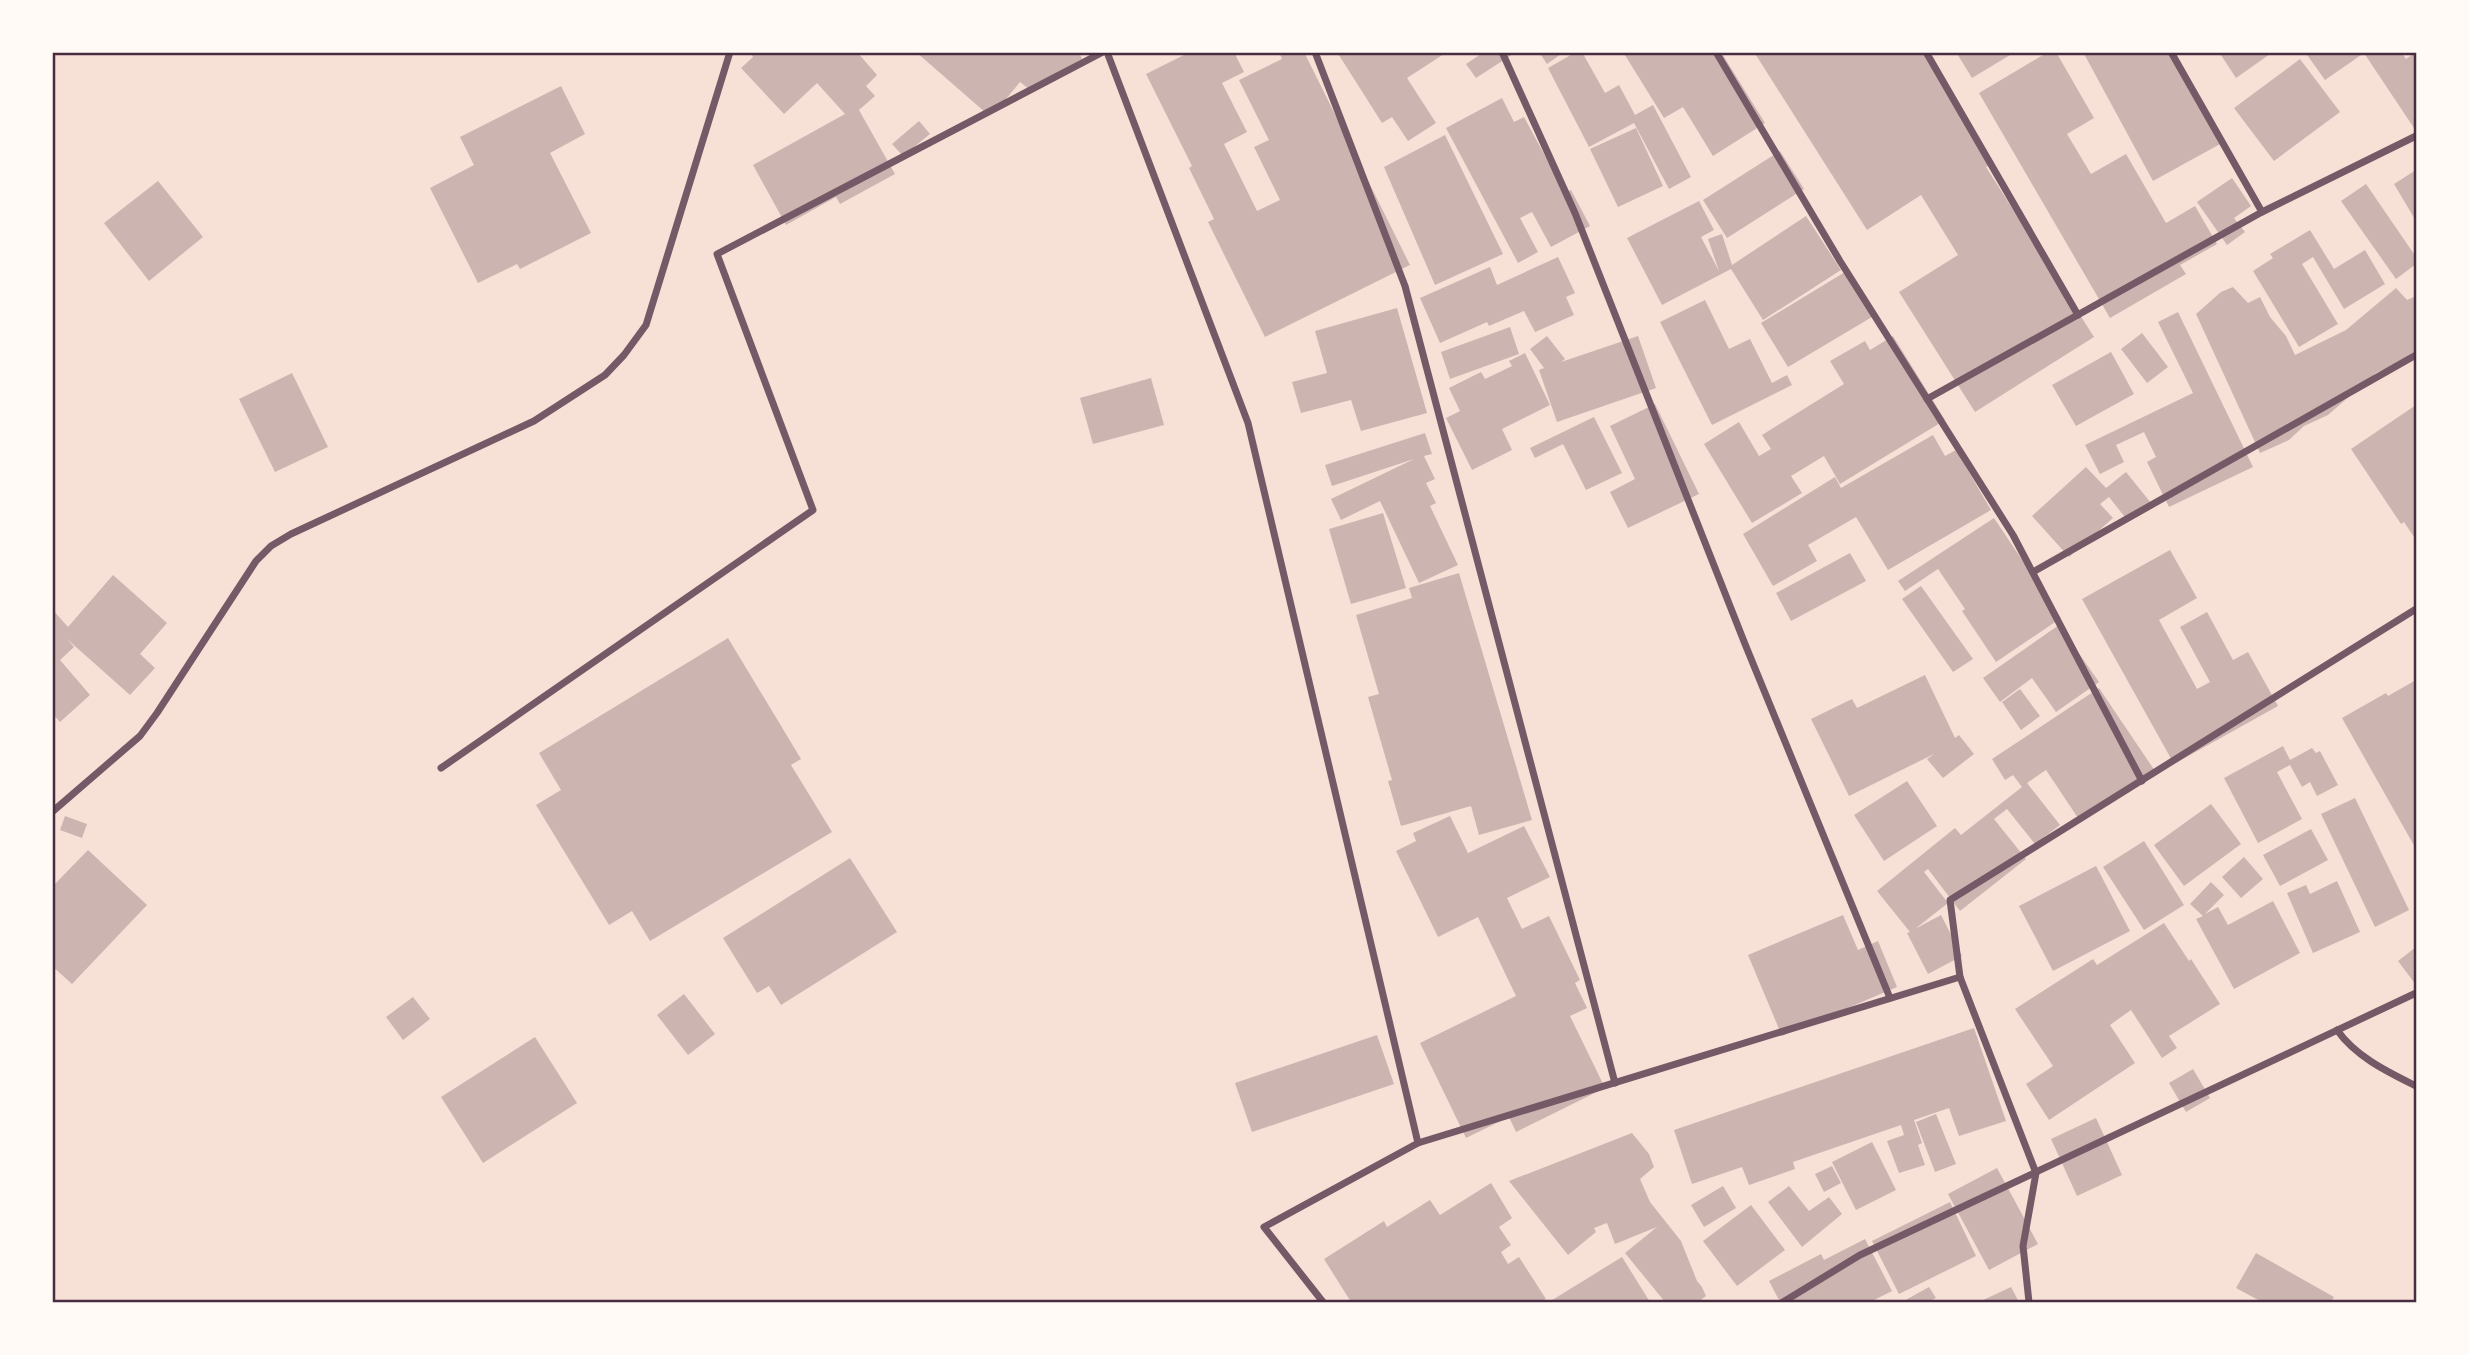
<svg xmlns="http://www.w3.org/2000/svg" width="2469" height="1355" viewBox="0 0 2469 1355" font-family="'Source Serif 4',serif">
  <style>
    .building { fill: #ccb4b1 }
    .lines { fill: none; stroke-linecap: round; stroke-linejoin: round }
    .minor { stroke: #755966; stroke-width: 7 }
    .neatline { fill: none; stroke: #4a2c40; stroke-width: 2.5 }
  </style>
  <rect width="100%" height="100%" fill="#f7e1d7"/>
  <!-- building -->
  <g class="building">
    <path d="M750,52h107l20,23 -11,11 9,10 -16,14 36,64 -55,30 -4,-7 -50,28 -33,-60 92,-51 -28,-31 -33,31 -43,-46 12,-11z"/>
    <path d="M916,52h163l3,7 -53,30 -9,-7 -19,23 -15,8z"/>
    <path d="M1190,52h44l10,20 -22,11 25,49 -23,12 33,67 23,-11 -26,-53 15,-7 -30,-60 43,-21 -3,-7h25l106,213 -145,72 -57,-115 6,-3 -25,-51 3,-2 -46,-92z"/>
    <path d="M1337,52h110l-40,26 29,45 -28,18 -16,-24 -10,6z"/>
    <path d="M1484,52h32l-40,26 -10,-14z"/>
    <path d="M1539,52h25l-17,12z"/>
    <path d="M1576,52h6l23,41 14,-8 16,30 18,-10 38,72 -22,12 -35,-66 -45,24 -41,-79z"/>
    <path d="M1623,52h98l44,71 -52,33 -30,-49 -19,11z"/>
    <path d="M1754,52h170l70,111 -8,4 108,170 -119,75 -76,-120 59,-37 -37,-60 -54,35z"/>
    <path d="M1956,52h59l-43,26z"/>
    <path d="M2048,52h8l38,66 -27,16 24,40 35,-20 40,69 29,-17 22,38 -37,21 6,9 -76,44 -131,-225z"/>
    <path d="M2083,52h90l49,91 -69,38z"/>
    <path d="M2219,52h54l-37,26z"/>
    <path d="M2305,52h96l5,7 10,-7v79l-52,-78 -39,27z"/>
    <path d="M2300,59l40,53 -66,49 -40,-53z"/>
    <path d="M561,86l24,48 -35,19 41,80 -71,36 -3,-5 -39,19 -48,-95 44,-23 -14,-28z"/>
    <path d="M1502,98l12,24 10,-5 41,76 6,-3 19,36 -39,21 -19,-35 -12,6 18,34 -20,11 -72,-135z"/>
    <path d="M919,121l11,13 -27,22 -11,-12z"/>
    <path d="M1636,128l27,58 -45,21 -28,-58z"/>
    <path d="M1445,135l58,119 -68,31 -51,-118z"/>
    <path d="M1780,151l24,38 -77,49 -24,-38z"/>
    <path d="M2416,170v51l-22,-37z"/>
    <path d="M2232,178l19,28 -17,12 11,14 -18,13 -30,-43z"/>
    <path d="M158,181l45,56 -54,44 -45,-58z"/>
    <path d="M2366,184l50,73v7l-20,15 -55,-78z"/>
    <path d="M1699,201l15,29 -13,7 18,34 -11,-32 14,-5 10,31 74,-49 35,54 -78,50 -32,-51 -69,36 -35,-67z"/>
    <path d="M2310,230l24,39 31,-19 20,34 -41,25 -31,-52 -11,7 36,60 -39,23 -46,-76 20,-13 -3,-4z"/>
    <path d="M1558,257l17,36 -9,4 8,18 -39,17 -11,-21 -35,15 -2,-4 -47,21 -20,-45 70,-31 7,18z"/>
    <path d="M1845,272l27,45 -84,50 -27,-44z"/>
    <path d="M2233,287l15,16 12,-6 10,20 16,19 9,19 51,-25 50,-42 11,12 9,-4v58l-40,19 -48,42 -24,11 -15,14 -29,13 -64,-139 25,-22z"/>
    <path d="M1705,300l24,49 21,-10 22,44 15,-8 5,10 -80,40 -52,-103z"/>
    <path d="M1397,308l30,105 -66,18 -10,-31 -50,13 -9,-31 35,-9 -12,-42z"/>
    <path d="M2178,312l75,155 -84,40 -22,-45 9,-5 -12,-25 -28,13 8,17 -24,12 -15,-29 108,-52 -35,-71z"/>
    <path d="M1510,327l9,27 -69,25 -9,-27z"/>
    <path d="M2142,333l26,34 -21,16 -26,-34z"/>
    <path d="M1547,336l18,23 -4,3 77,-26 18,52 -99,34 -18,-52 5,-2 -14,-19z"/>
    <path d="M1893,336l52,84 -105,64 -16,-28 -33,20 11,17 -50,30 -48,-79 35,-22 20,34 12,-7 -9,-14 82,-51 -14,-23 35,-20 5,9z"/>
    <path d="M2111,352l23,42 -58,32 -24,-41z"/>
    <path d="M1525,353l25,52 -48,24 10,21 -40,20 -26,-52 14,-7 -11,-23 32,-16 4,7 27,-13 -3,-5z"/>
    <path d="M292,373l36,74 -53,25 -36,-73z"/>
    <path d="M1151,378l13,47 -71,19 -13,-46z"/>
    <path d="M1655,404l44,90 -71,34 -18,-36 25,-13 -25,-53z"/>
    <path d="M2416,405v135l-12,-18 -3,2 -50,-75z"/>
    <path d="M1594,417l28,56 -36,17 -23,-46 -28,14 -5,-10z"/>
    <path d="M1425,433l7,21 -8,2 11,23 -9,4 10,20 -6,3 28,59 -39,18 -39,-82 -39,19 -10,-21 83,-40 -82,27 -7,-21z"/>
    <path d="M1933,435l12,21 11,-6 35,60 -103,60 -32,-53 -48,28 9,16 -44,25 -30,-52 92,-57 6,11z"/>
    <path d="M2086,467l20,21 20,-16 25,31 -23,18 -19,-24 -9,7 13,14 -44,39 -37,-41z"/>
    <path d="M1383,513l23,75 -55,16 -22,-75z"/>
    <path d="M1994,518l67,100 -65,44 -34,-51 3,-2 -27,-40 -33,22 -7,-10z"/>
    <path d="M2170,550l27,48 -38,22 38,69 13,-7 -30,-55 27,-15 26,48 15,-8 30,54 -104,58 -92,-165z"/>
    <path d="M1850,553l16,28 -75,40 -15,-28z"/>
    <path d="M1459,573l73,247 -53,15 -8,-29 -70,20 -13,-45 4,-1 -24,-83 11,-3 -23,-79 56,-17 -3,-10z"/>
    <path d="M113,575l54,48 -27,31 15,14 -25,27 -63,-56 7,8 -14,13 30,35 -30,27 -8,-9v-104l16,18z"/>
    <path d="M1921,586l52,73 -20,13 -51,-73z"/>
    <path d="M2059,625l40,57 -43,30 -24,-34 -32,24 -17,-24z"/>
    <path d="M728,638l73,121 -10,6 41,67 -182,109 -18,-30 -23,14 -73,-120 25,-15 -22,-37z"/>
    <path d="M1925,675l30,63 4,-3 15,19 -31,24 -16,-19 7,-5 -85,42 -38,-77 41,-20 5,9z"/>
    <path d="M2416,680v169l-74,-131 44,-25 2,3z"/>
    <path d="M2099,688l56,83 -75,50 -34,-51 -19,13 33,42 -25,19 -28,-35 -13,10 32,40 -66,52 -32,-42 -4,3 24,31 -33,26 26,-14 21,41 -34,18 -21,-41 3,-1 -33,-41 78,-63 6,7 61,-48 -9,-12 -8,5 -13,-21z"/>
    <path d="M2020,689l20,27 -19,14 -19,-28z"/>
    <path d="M2283,746l7,14 22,-12 4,5 4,-2 18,34 -21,11 -7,-14 -8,5 -12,-22 -13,7 25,47 -44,24 -34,-65z"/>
    <path d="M1907,781l30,45 -53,35 -30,-46z"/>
    <path d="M2355,798l54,112 -34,17 -54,-113z"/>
    <path d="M2211,804l30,40 -57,42 -30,-41z"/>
    <path d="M65,816l22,8 -5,14 -22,-8z"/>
    <path d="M1450,816l18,37 56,-27 26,51 -43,21 15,31 27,-13 31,64 -5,3 12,25 -17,8 35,72 -89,44 -7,-15 -43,21 -46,-95 96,-47 -38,-79 -40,20 -42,-86 20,-10 -3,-8z"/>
    <path d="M2311,829l17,31 -48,26 -17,-31z"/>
    <path d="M2144,841l40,64 -40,25 -41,-63z"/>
    <path d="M88,850l59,55 -75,79 -20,-18v-79z"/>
    <path d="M2244,857l19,22 -22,19 -19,-21z"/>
    <path d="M850,858l47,74 -116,73 -12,-19 -12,7 -34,-55z"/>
    <path d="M2096,866l34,65 -77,40 -34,-65z"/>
    <path d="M2337,881l23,51 -47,21 -26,-60 19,-8 4,9z"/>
    <path d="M2211,882l13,13 -19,19 13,-7 10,18 45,-24 27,52 -66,36 -38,-70 7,-3 -13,-12z"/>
    <path d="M1843,915l15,35 20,-9 19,46 -115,49 -34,-81z"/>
    <path d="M2164,923l25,38 2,-2 29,45 -51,32 8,12 -15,10 -31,-48 -21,15 25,38 -86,57 -23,-36 27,-18 -38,-57 78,-50 4,6z"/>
    <path d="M2416,947v38l-18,-24z"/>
    <path d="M684,994l31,40 -27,21 -31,-40z"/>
    <path d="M413,997l17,22 -27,21 -17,-23z"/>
    <path d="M1974,1028l32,93 -47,15 -10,-28 -35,12 8,23 -4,2 7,20 -26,8 -12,-32 17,-6 -3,-10 -108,37 2,7 -46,16 -7,-18 -50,17 -18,-54z"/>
    <path d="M1377,1035l17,49 -142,48 -17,-49z"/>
    <path d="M535,1037l42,66 -94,60 -42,-66z"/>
    <path d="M2193,1069l17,29 -24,14 -17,-29z"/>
    <path d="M1936,1114l20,50 -21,8 -19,-50z"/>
    <path d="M2096,1118l26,57 -45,21 -26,-57z"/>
    <path d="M1632,1133l17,21 5,13 -14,12 10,23 31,39 16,40 5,6 4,9 -8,6h-33l-40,-49 32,-26 -42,17 -8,-21 -13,5 2,4 -28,23 -59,-74z"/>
    <path d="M1872,1142l24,48 -40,20 -24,-48z"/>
    <path d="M1832,1166l9,17 -17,9 -9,-18z"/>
    <path d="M1997,1168l41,76 -49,26 -41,-76z"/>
    <path d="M1491,1183l21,35 -13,9 12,18 -10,7 7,12 11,-7 27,42 -7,3h-188l-27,-43 60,-38 3,6 43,-27 10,15z"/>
    <path d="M1723,1186l13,22 -32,19 -13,-22z"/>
    <path d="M1789,1186l20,25 20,-14 13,17 -40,33 -34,-45z"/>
    <path d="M1950,1202l26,54 -77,38 -27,-53z"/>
    <path d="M1751,1205l34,45 -48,36 -34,-45z"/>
    <path d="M1865,1239l27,52 -22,11h-90l-11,-21 52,-27 3,6z"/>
    <path d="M2256,1253l78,44 -3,5h-69l-26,-14z"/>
    <path d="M1622,1257l28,45h-101z"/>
    <path d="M1929,1287l7,11 -8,4h-26z"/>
    <path d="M2011,1287l8,15h-40z"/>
  </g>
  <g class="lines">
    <!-- minor -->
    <g class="minor">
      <path d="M1107,52l141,371 170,720 542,-166"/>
      <path d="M1315,52l90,234 210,797"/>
      <path d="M1502,52l73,161 170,431 145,354"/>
      <path d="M1716,52l124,209 173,274 129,246"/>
      <path d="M1926,52l152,263"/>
      <path d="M2171,52l91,160"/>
      <path d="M1927,399l335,-187 154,-76"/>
      <path d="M2033,572l383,-217"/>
      <path d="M441,768l372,-258 -96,-256 386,-202"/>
      <path d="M52,812l88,-76 17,-23 99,-152 15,-15 20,-12 243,-113 71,-46 19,-20 22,-30 84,-273"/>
      <path d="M2337,1030c19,27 51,42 79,56"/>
      <path d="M1323,1302l-59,-75 154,-84"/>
      <path d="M1783,1302l77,-47 556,-262"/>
      <path d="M2029,1302l-6,-56 13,-73 -76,-196 -10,-77 466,-291"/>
    </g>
  </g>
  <!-- border -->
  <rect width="2469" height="1355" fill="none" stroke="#fffaf5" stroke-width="108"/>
  <rect x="54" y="54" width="2361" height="1247" class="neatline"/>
</svg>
